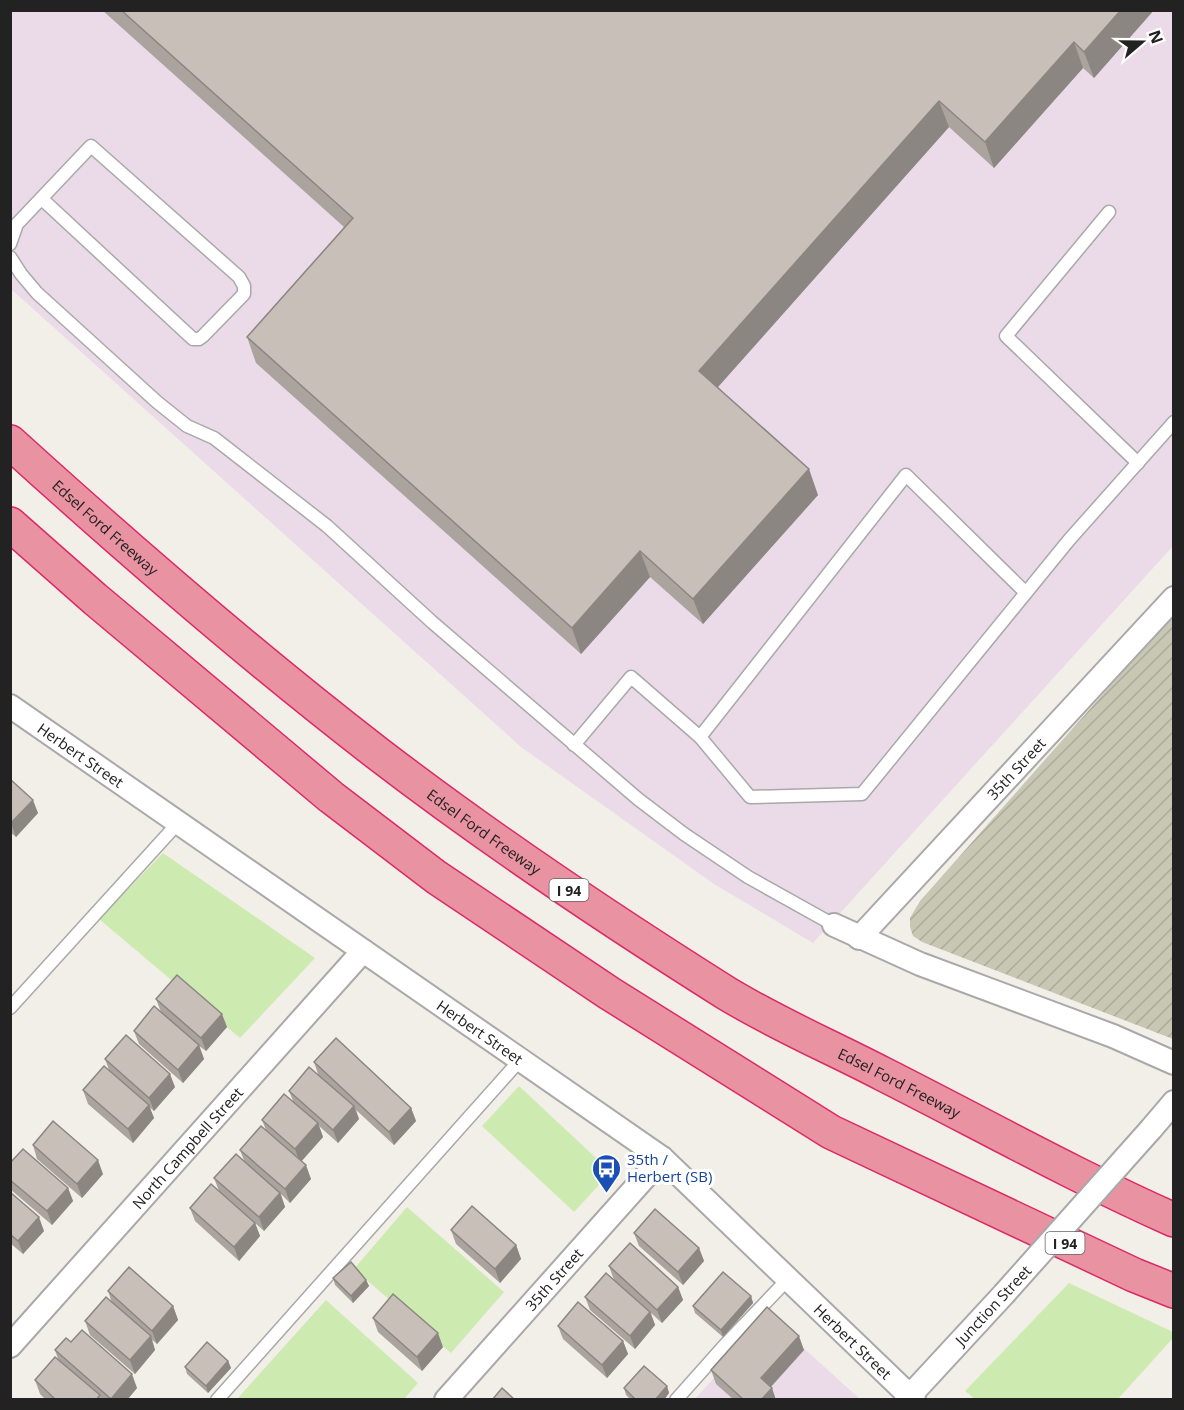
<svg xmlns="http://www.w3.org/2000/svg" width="1184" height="1410" viewBox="0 0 1184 1410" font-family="'Open Sans',sans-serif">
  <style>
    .industrial { fill: #ebdbe8 }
    .construction { fill: url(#construction-furrows) }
    .grass { fill: #cdebb0 }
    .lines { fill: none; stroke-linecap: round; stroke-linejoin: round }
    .lane-casing { stroke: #a9a9a9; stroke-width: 15 }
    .street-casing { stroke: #a9a9a9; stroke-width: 26 }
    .highway-casing { stroke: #dc2a67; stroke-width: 36 }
    .lane { stroke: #fff; stroke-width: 12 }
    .street { stroke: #fff; stroke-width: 22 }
    .highway { stroke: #e892a2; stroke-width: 33 }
    .street-bridge-casing { stroke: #a9a9a9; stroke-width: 26; stroke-linecap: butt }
    .street-bridge { stroke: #fff; stroke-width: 22 }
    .wall { fill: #aba49e }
    .shaded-wall { fill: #8b8681 }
    .building { fill: #c7bfb8; stroke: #8b8681; stroke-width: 1.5 }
    .labels { text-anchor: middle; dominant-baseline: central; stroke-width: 6; stroke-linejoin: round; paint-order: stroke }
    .shield { fill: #fff; stroke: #646464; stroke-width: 1.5 }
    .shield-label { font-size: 14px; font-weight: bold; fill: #222 }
    .street-label { font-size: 15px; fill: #222; stroke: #fff }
    .transit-label { font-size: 15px; fill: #164399; stroke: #fff; text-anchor: start }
  </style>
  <defs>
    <pattern id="construction-furrows" width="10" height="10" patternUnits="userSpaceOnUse" patternTransform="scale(1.5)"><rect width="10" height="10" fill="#c7c7b4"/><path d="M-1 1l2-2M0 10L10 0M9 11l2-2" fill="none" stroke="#abab9a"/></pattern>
  </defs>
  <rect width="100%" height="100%" fill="#f2efe9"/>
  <!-- industrial -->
  <g class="industrial">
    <path d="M11,11h1162v535l-360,397 -99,-59 -193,-137 -510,-458z"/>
    <path d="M769,1317l91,82 -166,1z"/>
  </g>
  <!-- construction -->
  <path class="construction" d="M1173,615v424l-251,-97 -9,-6 -3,-9v-9l10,-17z"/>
  <!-- grass -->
  <g class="grass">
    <path d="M163,853l152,105 -75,80 -141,-119z"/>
    <path d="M519,1086l92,86 -37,40 -92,-86z"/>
    <path d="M407,1207l97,85 -53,61 -97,-84z"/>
    <path d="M1069,1283l104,49v6l-55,61h-143l-10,-8z"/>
    <path d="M326,1300l92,83 -14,16h-167z"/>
  </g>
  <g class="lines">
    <defs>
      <g id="lane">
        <path d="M1109,212l-103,124 132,127"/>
        <path d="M10,244l7,-20 74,-78 148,131 5,9v8l-41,42 -4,3h-6l-151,-140"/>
        <path d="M10,257l11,17 16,19 120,109 30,24 27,12 113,88 105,96 206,177 46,35 64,43 86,48"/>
        <path d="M1026,593l-120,-118 -206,262 50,60 112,-3 207,-254 105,-118"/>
        <path d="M574,745l57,-68 69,60"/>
        <path d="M10,1008l168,-185"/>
        <path d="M217,1400l303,-340"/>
        <path d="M676,1400l48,-54 64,-67"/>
      </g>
      <g id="street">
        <path id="s1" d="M10,706l652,452 252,242"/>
        <path d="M834,925l86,39 193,72 61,27"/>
        <path id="s2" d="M859,938l315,-340"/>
        <path d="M1151,1129l23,-27"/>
        <path id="s3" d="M10,1346l353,-395"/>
        <path id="s4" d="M446,1400l216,-242"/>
        <path d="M906,1400l98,-106"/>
      </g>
      <g id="highway">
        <path id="s5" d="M10,442c119,108 240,213 367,311 112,86 230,165 349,240 51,31 105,54 157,81 97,49 192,102 291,146"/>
        <path d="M10,524l85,75 236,198 105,80 173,116 222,139 303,143 40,16"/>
      </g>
    </defs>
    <!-- lane casing -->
    <use href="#lane" class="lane-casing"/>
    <!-- street casing -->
    <use href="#street" class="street-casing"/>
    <!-- highway casing -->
    <use href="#highway" class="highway-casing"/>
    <!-- lane -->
    <use href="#lane" class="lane"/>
    <!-- street -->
    <use href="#street" class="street"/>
    <!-- highway -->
    <use href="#highway" class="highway"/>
    <defs>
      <path id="street-bridge" d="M1004,1294l147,-165"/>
    </defs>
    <!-- street-bridge casing -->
    <use href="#street-bridge" class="street-bridge-casing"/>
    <!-- street-bridge -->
    <use href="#street-bridge" class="street-bridge"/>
  </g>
  <!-- wall -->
  <g class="wall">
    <path d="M102,10h1052l-60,68 -11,-10 -89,100 -45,-41 -231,260 100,108 -115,129 -53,-47 -69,77 -325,-291 -9,-26 97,-110z"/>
    <path d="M10,779l28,34 -22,24 -6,-5z"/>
    <path d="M156,999l71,28 -21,24 -7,-5 5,13 -21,24 -44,-39 -5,-13 27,-19z"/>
    <path d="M105,1059l70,28 -21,24 -5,-4 5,11 -21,25 -45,-39 -5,-14 26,-20z"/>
    <path d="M314,1062l97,46 5,13 -22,24 -38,-35 3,9 -21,24 -19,-17 4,11 -22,24 10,18 -21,24 -9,-9 4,13 -21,24 -9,-8 5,13 -21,25 -44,-40 -5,-13 29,-17 -5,-13 31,-15 -5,-13 26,-20 -4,-10 31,-19 -4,-10 29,-17z"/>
    <path d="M33,1145l70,29 -21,24 -45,-39z"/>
    <path d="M10,1163l58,25 5,13 -21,24 -42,-36z"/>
    <path d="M10,1192l34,39 -21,23 -13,-11z"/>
    <path d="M451,1230l65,15 5,14 -21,24 -44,-39z"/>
    <path d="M634,1233l65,15 5,13 -21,24 -44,-39z"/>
    <path d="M609,1266l69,21 5,13 -21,23 -11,-10 4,12 -20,24 -45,-39 -5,-13 29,-17z"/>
    <path d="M333,1278l33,2 3,6 -16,17 -18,-18z"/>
    <path d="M108,1291l65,15 5,14 -21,24 -6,-5 4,11 -20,24 -45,-39 -5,-14 27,-18z"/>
    <path d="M751,1296l2,7 -30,34 -28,-24 -2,-7z"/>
    <path d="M373,1318l70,29 -21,24 -44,-39z"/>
    <path d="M558,1326l65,15 5,13 -21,24 -44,-39z"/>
    <path d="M71,1342l66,46 -10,12h-81l-6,-6 -5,-14 23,-21 -3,-9z"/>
    <path d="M804,1350l-33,37 5,13h-42l-18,-16 -5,-14z"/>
    <path d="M228,1361l3,7 -23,25 -21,-19 -2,-7z"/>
    <path d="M667,1386l2,7 -5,7h-33l-5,-5 -2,-7z"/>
  </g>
  <!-- shaded-wall -->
  <g class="shaded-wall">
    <path d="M1121,10h33l-60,68 -10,-26z"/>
    <path d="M1074,42l9,26 -89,100 -9,-26z"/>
    <path d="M939,101l10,26 -240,270 -10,-26z"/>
    <path d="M809,469l9,26 -115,129 -10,-25z"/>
    <path d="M640,551l10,26 -69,77 -9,-26z"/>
    <path d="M33,800l5,13 -22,24 -5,-14z"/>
    <path d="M222,1014l5,13 -21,24 -5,-13z"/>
    <path d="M199,1045l5,14 -21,24 -5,-13z"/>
    <path d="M170,1074l5,13 -21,24 -5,-13z"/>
    <path d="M149,1105l5,13 -21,25 -5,-14z"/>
    <path d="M354,1106l5,13 -21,24 -5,-13z"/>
    <path d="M411,1108l5,13 -22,24 -5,-13z"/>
    <path d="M318,1123l5,14 -23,26 -5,-14z"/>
    <path d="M98,1160l5,14 -21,24 -5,-14z"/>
    <path d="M306,1165l5,14 -21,24 -5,-14z"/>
    <path d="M68,1188l5,13 -21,24 -5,-14z"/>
    <path d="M280,1193l5,14 -21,24 -5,-14z"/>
    <path d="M39,1217l5,14 -21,23 -5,-13z"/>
    <path d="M255,1223l5,13 -21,25 -5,-14z"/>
    <path d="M516,1245l5,14 -21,24 -5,-14z"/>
    <path d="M699,1248l5,13 -21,24 -5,-13z"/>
    <path d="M366,1280l3,6 -16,17 -2,-7z"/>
    <path d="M678,1287l5,13 -21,23 -5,-13z"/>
    <path d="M751,1296l2,7 -30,34 -2,-7z"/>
    <path d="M173,1306l5,14 -21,24 -5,-13z"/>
    <path d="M650,1312l5,13 -20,24 -5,-13z"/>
    <path d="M438,1333l5,14 -21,24 -5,-14z"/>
    <path d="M151,1336l4,14 -20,24 -5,-14z"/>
    <path d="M799,1336l5,14 -38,42 -5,-14z"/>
    <path d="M623,1341l5,13 -21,24 -5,-13z"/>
    <path d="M228,1361l3,7 -23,25 -2,-7z"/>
    <path d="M132,1374l5,14 -10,12h-16v-1z"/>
    <path d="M667,1386l2,7 -5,7h-9z"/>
    <path d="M772,1388l4,12h-15z"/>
  </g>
  <!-- building -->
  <g class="building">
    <path d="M121,10h1000l-37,42 -10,-10 -89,100 -46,-41 -240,270 110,98 -116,130 -53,-48 -68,77 -325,-291 106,-119z"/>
    <path d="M10,779l23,21 -22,23h-1z"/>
    <path d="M177,975l45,39 -21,24 -45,-39z"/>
    <path d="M154,1006l45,39 -21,25 -44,-39z"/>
    <path d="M126,1035l44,39 -21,24 -44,-39z"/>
    <path d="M336,1038l75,70 -22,24 -75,-70z"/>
    <path d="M104,1066l45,39 -21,24 -45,-39z"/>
    <path d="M309,1067l45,39 -21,24 -44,-39z"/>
    <path d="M284,1094l34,29 -23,26 -33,-29z"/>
    <path d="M53,1121l45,39 -21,24 -44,-39z"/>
    <path d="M261,1126l45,39 -21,24 -45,-39z"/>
    <path d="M23,1149l45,39 -21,23 -37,-31v-17z"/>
    <path d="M236,1154l44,39 -21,24 -45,-39z"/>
    <path d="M211,1184l44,39 -21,24 -44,-39z"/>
    <path d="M10,1192l29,25 -21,24 -8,-7z"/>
    <path d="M472,1206l44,39 -21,24 -44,-39z"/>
    <path d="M655,1209l44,39 -21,24 -44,-39z"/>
    <path d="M630,1243l48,44 -21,23 -48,-44z"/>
    <path d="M351,1262l15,18 -15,16 -18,-18z"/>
    <path d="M129,1267l44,39 -21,25 -44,-40z"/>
    <path d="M723,1272l28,24 -30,34 -28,-24z"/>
    <path d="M606,1273l44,39 -20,24 -45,-39z"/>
    <path d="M393,1294l45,39 -21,24 -44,-39z"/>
    <path d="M106,1297l45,39 -21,24 -45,-39z"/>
    <path d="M578,1302l45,39 -21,24 -44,-39z"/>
    <path d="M767,1307l32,29 -38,42 11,10 -11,12h-17l-33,-30z"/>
    <path d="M82,1330l50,44 -21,25 -56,-49 11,-12 5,4z"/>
    <path d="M207,1342l21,19 -22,25 -21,-19z"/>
    <path d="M55,1357l45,38 -4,5h-40l-21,-20z"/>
    <path d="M644,1366l23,20 -12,14h-19l-12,-12z"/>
    <path d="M502,1388l13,12h-23z"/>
  </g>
  <!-- icons -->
  <defs>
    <symbol id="bus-pin" viewBox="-11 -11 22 30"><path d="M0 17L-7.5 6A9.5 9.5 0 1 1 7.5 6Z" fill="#1a4fb4" stroke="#fff"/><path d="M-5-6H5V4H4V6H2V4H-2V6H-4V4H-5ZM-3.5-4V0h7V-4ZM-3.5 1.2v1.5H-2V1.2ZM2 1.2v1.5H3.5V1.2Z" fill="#fff"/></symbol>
  </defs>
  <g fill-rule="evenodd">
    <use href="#bus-pin" x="590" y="1152" width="33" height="45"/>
  </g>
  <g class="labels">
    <!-- shield labels -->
    <g class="shield">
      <rect x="549.5" y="879" width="39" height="22" rx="4.5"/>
      <rect x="1045.5" y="1232" width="39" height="22" rx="4.5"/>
    </g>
    <g class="shield-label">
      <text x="569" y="890">I 94</text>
      <text x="1065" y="1243">I 94</text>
    </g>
    <!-- street labels -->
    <g class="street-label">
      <text stroke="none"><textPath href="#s5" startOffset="128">Edsel Ford Freeway</textPath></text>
      <text stroke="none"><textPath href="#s1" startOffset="86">Herbert Street</textPath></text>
      <text stroke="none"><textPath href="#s2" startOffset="231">35th Street</textPath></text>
      <text stroke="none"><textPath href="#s5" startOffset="614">Edsel Ford Freeway</textPath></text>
      <text stroke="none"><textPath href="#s1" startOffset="572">Herbert Street</textPath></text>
      <text stroke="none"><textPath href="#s5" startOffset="1100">Edsel Ford Freeway</textPath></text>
      <text stroke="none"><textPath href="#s3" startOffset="266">North Campbell Street</textPath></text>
      <text stroke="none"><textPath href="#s4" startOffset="162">35th Street</textPath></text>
      <text transform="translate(993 1305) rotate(-47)">Junction Street</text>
      <text stroke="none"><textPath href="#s1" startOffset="1058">Herbert Street</textPath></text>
    </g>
    <!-- transit labels -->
    <g class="transit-label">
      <text x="627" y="1159">35th /<tspan x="627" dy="17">Herbert (SB)</tspan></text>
    </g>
  </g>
  <!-- border -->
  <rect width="1184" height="1410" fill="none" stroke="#222222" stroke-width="24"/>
  <!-- north arrow -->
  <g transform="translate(1142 42) rotate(70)" stroke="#ffffff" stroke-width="4.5" paint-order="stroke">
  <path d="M0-4.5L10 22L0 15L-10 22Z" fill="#222222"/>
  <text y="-9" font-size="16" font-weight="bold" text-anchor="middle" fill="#222222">N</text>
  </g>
</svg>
